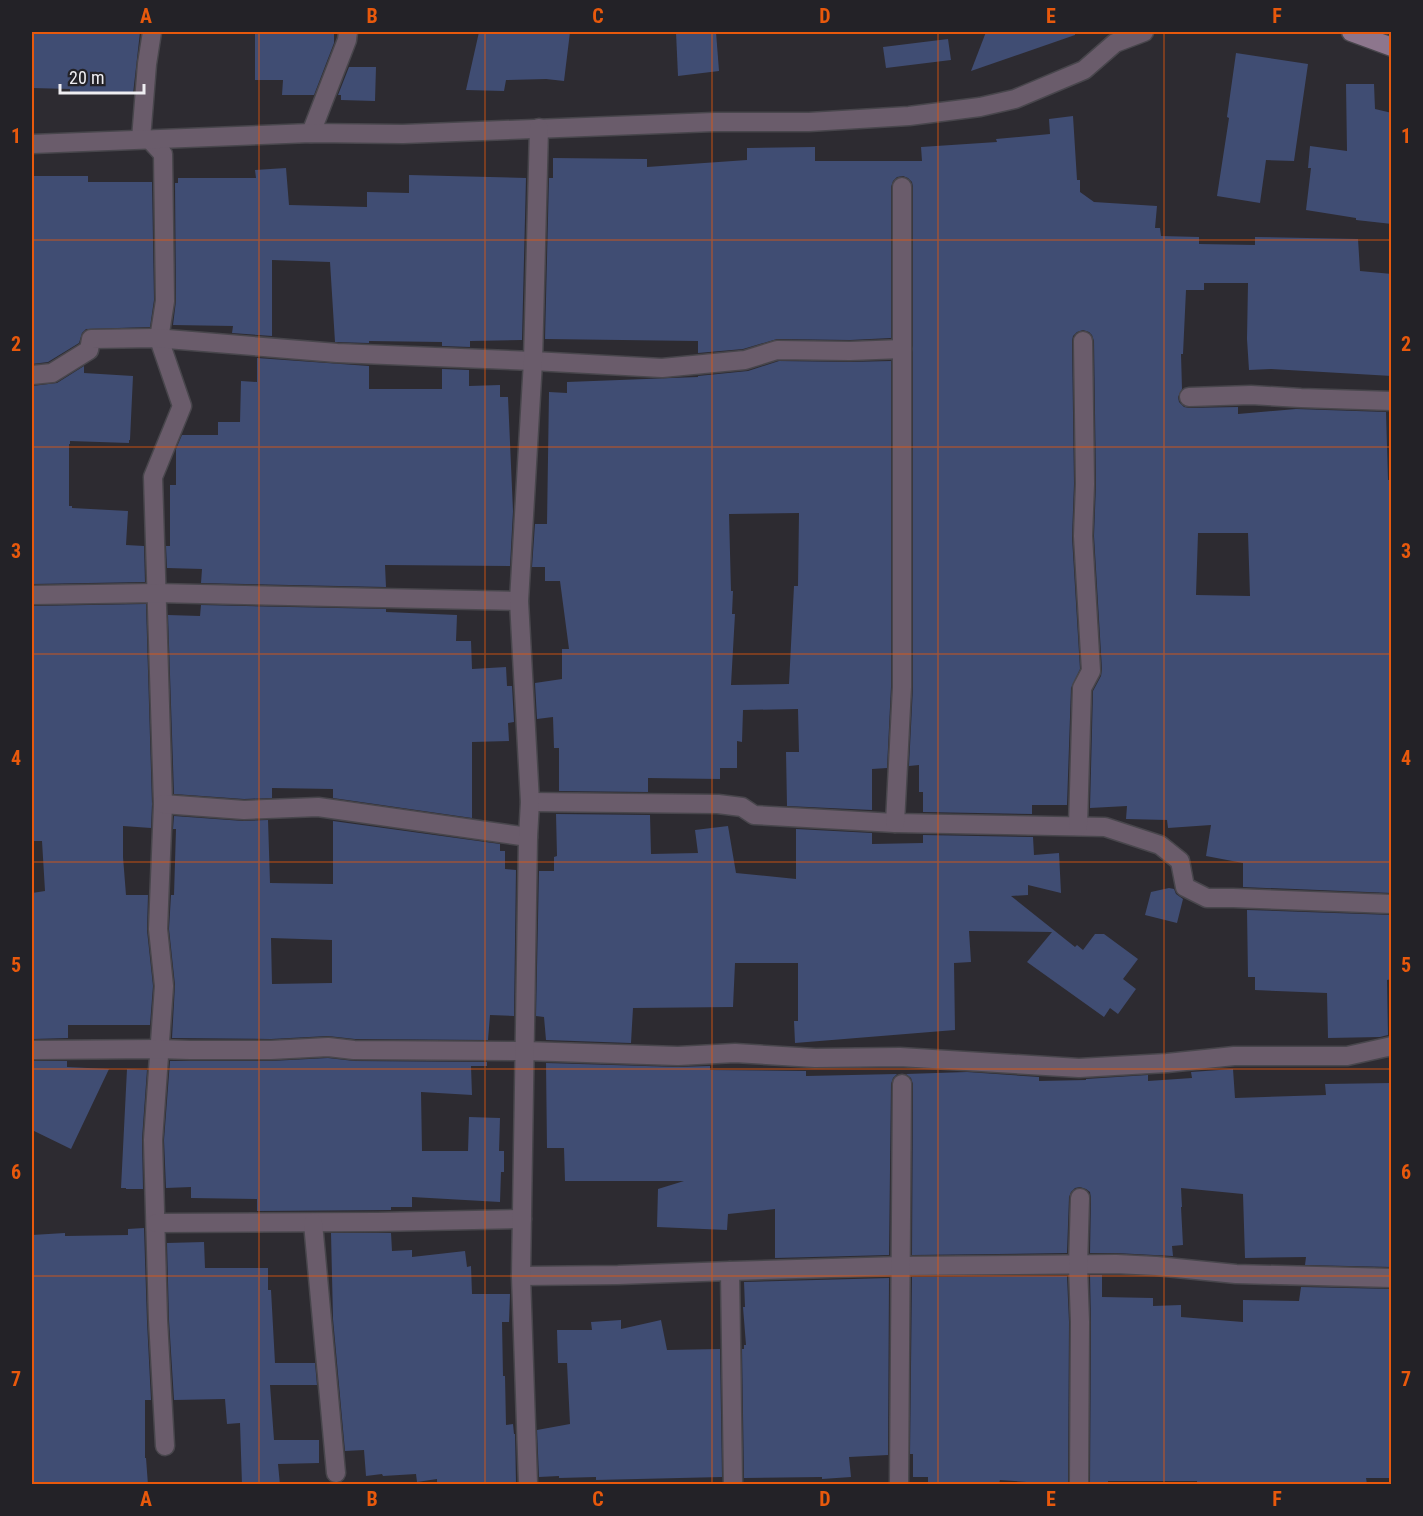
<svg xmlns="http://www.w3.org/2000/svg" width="1423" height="1516" viewBox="0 0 1423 1516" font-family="'Roboto Condensed',sans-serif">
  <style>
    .building { fill: #404d73; fill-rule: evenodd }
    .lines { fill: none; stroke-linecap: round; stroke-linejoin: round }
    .street-casing { stroke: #48464c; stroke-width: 21 }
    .secondary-casing { stroke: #48464c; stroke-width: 21 }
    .street { stroke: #6a5c6b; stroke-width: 18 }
    .secondary { stroke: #8d768d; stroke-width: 18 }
    .grid { fill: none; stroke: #e8590c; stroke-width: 1.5; stroke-opacity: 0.55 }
    .neatline { fill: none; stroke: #e8590c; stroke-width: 2 }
    .grid-label { font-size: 20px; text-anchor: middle; font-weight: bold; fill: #e8590c }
  </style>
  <rect width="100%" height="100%" fill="#2d2b31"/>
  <!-- building -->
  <g class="building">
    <path d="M32,32h108l-7,62 -63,-2v-3l-38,-1z"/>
    <path d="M255,32h79v11l-20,52h-32l1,-15h-28z"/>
    <path d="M479,32h91l-6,49 -18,-2 -40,1 -2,11 -38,-1z"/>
    <path d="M676,32h40l3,39 -41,5z"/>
    <path d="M986,32h89v3l-104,36z"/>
    <path d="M948,39l3,21 -65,8 -3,-21z"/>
    <path d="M1236,53l72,11 -14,97 -28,-1 -6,43 -43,-7 12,-78 -2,-1z"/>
    <path d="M349,67h27l-1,34 -34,-1v-5h-3z"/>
    <path d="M1346,84h28l1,25 17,4v111l-36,-4v-2l-50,-8 5,-42h-3l2,-22 37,5z"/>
    <path d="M1073,116l4,64h3v12l14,10 63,4 -2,22h5l1,8 38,1v7l56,1v-8l103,2 2,32 32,3v102l-121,-7 -22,1 -2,-31 1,-56h-44v7h-18l-3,64h-2l1,35 -4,8 1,5 5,5 5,1 49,-1v7l58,-5 90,3 2,68h4v413l-149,-6v-24l-37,-7 5,-31 -43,3 -1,-8 -41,-1 1,-13 -37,2 3,-117 8,-15 1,-6 -8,-134 2,-52 -2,-143 -2,-6 -3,-3 -6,-2 -6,2 -4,4 -1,5 2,143 -2,53 8,132 -9,19 -4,117h-35v9l-109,-2v-20h-4v-27l-10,1 4,-79v-500l-1,-5 -4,-4 -5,-2 -6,1 -4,4 -2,6v151l-41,2 -73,-1 -34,10 -45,4v-12l-153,-2 4,-161h4v-20l94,1v8l100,-7v-12l68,-1v14h107l-1,-14 76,-5 -1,-3 54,-5 -1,-15zM1198,533h50l2,63 -54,-1z"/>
    <path d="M286,168l3,37 78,2v-15l42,1v-18l117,3 -4,162 -52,1v6l-28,-1v-4l-73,-1v2l-34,-1 -5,-80 -58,-2v76l-40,-3 1,-7 -60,-1 3,-24 -1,-118h3v-5h78l-1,-8z"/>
    <path d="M32,176h56v6h64l2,118 -4,27 -64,2 -4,4 -3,10 -31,19 -16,2z"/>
    <path d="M257,358l112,8v23h73v-20l27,1v16l31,-1v12h8l5,114 -3,55 -125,-1 1,22 -185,-4 1,-14 -35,-1 -1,-22h4v-61h6v-36l6,-14h36v-13h22l1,-41 16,1z"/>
    <path d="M779,361l71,1 41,-1v326l-4,81 -15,1v41l-85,-4 -1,-54h13l-1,-43 -55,1 -1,32 -5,-1v27h-17v11l-72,-1v14l-89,-1v-43h-5l-1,-31 -16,2 -2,-36 27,-4v-30h7l-9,-68h-15v-14h-13l3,-43h12l2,-132 18,1v-11l131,-5v-1l50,-5zM799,513l-1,73h-4l-5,98 -58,1 4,-71h-3l1,-23h-2l-2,-77z"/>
    <path d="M84,366v7l49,3 -3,64h-1v3l-59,-2v3h-1v62h3v2l56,3 -2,34 18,1 1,36 -113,2v-198l25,-3z"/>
    <path d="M146,604l6,200 -1,24 -28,-2v31l3,38h22l-1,35 6,56 -3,39h-82v13l-36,1v-146l13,-2 -3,-50h-10v-235z"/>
    <path d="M201,605l185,4v3l71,3 -1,26h15l1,28 34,-2 1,19h5l2,36 -6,1 1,18 -37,1v76l-139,-20v-9l-61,-1v10l-28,1 -70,-5 -6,-179 32,1z"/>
    <path d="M556,814l94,1 1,39 47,-1 -3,-23 33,-4 8,47 60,6v-50l76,4v11l51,-1v-8l110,2 1,18 25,-2 2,40 -33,-8v10l-17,1 64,51 2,-2 6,5 12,-16h9l34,25 -15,20 13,10 -18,25 -8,-6 -6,9 -77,-55 25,-30 -83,-1 2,31 -17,1 1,67 -160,13 -1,-22h4v-58h-63l-2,44 -100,1 -2,35 -85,-3 -2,-23 -8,-1 3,-145h15v-14l3,-1z"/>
    <path d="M174,816l69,5 25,-1 2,63 63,1v-63l167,23v7h5v18l11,1 -2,146 -24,-1 -2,25 -133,-1 -27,-3 -57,3 -99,-1 3,-53 -6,-56 2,-34h3l2,-66h-3zM271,938l61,2v43l-60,1z"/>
    <path d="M1169,888l5,1 2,5 7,5 -6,24 -32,-8 6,-23z"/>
    <path d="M1247,910l145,5v64l-5,1 1,55 -8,2 -52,1 -1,-45 -72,-3v-13h-7z"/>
    <path d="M328,1058l26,3 133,1v4h-16l1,29 -51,-3 1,59h46l1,-34 31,1 -1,33h5v21h-3l-1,30 -88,-5v10h-21v3l-134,1v-12l-66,-1v-11l-25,1 -2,-48 6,-79h101z"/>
    <path d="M32,1061h35v6l42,2 -38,80 -39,-19z"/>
    <path d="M546,1063l132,4 32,-1v4l96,1v5l91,-2 -4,4 -2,6 -2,171 -114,3v-49l-47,5 -1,16 -70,-3 1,-38 26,-8h-119l-1,-33h-17z"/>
    <path d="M127,1069l20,1 -5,69 1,50h-17v-1h-5z"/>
    <path d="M1233,1069l2,29 91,-3 -1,-11 67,-1v184l-87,-2 1,-8 -61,1 -2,-64 -62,-6 1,19h-1l2,38 -11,1 1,10 -57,-3h-26l1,-55 -1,-6 -4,-3 -6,-2 -5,1 -4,4 -2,5 -2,56 -155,2 1,-171 -2,-6 -5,-4 61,-2 72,5v4l47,-1v-1l62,-4v6l44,-3 -1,-6z"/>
    <path d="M144,1228l3,93 4,79h-6v58h1l2,27h-116v-250l33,-2v3l63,-1v-6z"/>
    <path d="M331,1233h60l1,18 20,-1v7l53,-6 2,16 4,-1 1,28h38l-1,28h-7l1,54h2l1,49 7,-1 1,10h1l1,48 -32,3h-47v-6l-20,3 -1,-8 -33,2 -1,-2 -16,2 -2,-26 -19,1 -12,-132z"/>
    <path d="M204,1242l1,26h63v22h3l4,73h40l2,22h-47l4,55h45v23l-41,1 2,21h-38l-2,-62 -13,1 -2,-25 -51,1 -5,-80 -2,-77z"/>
    <path d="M1090,1275h12v22l51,1v8l28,-1v12l62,5v-22l56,1 2,-14 91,2v189h-26l1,6 -41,1v-3l-82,1 -47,-1v-1h-89v4h-18l1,-163z"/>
    <path d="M1067,1276l2,46 -1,163 -68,-5 -1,4 -20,-2v3h-51v-8h-15v-23h-3l2,-177z"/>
    <path d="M889,1278l-1,177 -39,2 2,20 -29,2v-2l-78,1 -2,-129h2v-4h2l-3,-38h2l-1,-25z"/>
    <path d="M621,1320v9l40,-9 6,30 53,-1 2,128 -126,3v-3l-37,1v-2l-20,1 -2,-47 33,-6 -3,-61h-9l-1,-33h35l-1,-8z"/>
  </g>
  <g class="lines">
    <defs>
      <g id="street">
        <path d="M311,133l36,-93 1,-8"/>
        <path d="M141,139l6,-75 5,-32"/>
        <path d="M151,141l12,13 2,147 -6,38 23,67 -29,71 10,327 -5,125 6,57 -11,154 5,180 7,126"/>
        <path d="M32,144l279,-11 92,1 311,-12h95l100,-6 71,-9 35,-8 69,-29 31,-27 29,-11"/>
        <path d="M32,375l20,-2 37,-23 2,-11 64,-1 182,15 196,8 129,7 83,-8 32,-10 73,1 52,-2"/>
        <path d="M1189,397l62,-2 50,3 91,3"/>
        <path d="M32,595l124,-2 363,8"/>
        <path d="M530,802l188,2 24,3 12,8 141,8 210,4 55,18 20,16 5,26 22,11h26l159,6"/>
        <path d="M163,804l81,6 74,-3 210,30"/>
        <path d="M895,823l7,-136v-500"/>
        <path d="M1078,826l4,-138 9,-17 -8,-135 2,-52 -2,-143"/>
        <path d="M32,1050l127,-1 31,1h81l57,-3 26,3 171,1 153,5 57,-3 80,5 85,-1 179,11 88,-5 67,-7h113l45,-10"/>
        <path d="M156,1223l221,-1 145,-3"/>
        <path d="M313,1223l23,250"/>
        <path d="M730,1271l3,213"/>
        <path d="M521,1276l97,-1 112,-4 171,-5 215,-2 40,2 80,8 156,4"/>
        <path d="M528,1484l-7,-208 7,-439 2,-35 -11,-201 14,-240 6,-233"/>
        <path d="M899,1484l3,-400"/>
        <path d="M1079,1484l1,-162 -2,-56 2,-68"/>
      </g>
      <path id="secondary" d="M1351,32l41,15"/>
    </defs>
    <!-- street casing -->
    <use href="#street" class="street-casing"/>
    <!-- secondary casing -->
    <use href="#secondary" class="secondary-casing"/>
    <!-- street -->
    <use href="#street" class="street"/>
    <!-- secondary -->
    <use href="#secondary" class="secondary"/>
  </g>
  <!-- grid -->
  <path class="grid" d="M259,32v1452M485,32v1452M712,32v1452M938,32v1452M1164,32v1452M32,240h1360M32,447h1360M32,654h1360M32,862h1360M32,1069h1360M32,1276h1360"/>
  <!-- border -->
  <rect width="1423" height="1516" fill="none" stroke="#232227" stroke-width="66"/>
  <!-- scale -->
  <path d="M60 84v9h84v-9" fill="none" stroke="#eeedf1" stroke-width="3"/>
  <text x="69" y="84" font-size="18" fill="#eeedf1" stroke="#232227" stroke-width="4.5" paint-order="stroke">20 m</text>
  <rect x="33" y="33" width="1357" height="1450" class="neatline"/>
  <g class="grid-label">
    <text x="146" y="23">A</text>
    <text x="372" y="23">B</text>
    <text x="598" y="23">C</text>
    <text x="825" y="23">D</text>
    <text x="1051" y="23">E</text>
    <text x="1277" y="23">F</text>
    <text x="16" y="143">1</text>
    <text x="1406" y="143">1</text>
    <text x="16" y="351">2</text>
    <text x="1406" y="351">2</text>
    <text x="16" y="558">3</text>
    <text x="1406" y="558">3</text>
    <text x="16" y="765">4</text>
    <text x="1406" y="765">4</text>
    <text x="16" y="972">5</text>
    <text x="1406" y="972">5</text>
    <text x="16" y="1179">6</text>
    <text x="1406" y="1179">6</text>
    <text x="16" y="1386">7</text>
    <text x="1406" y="1386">7</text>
    <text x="146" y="1506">A</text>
    <text x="372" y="1506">B</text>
    <text x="598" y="1506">C</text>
    <text x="825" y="1506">D</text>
    <text x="1051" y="1506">E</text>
    <text x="1277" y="1506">F</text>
  </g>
</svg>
